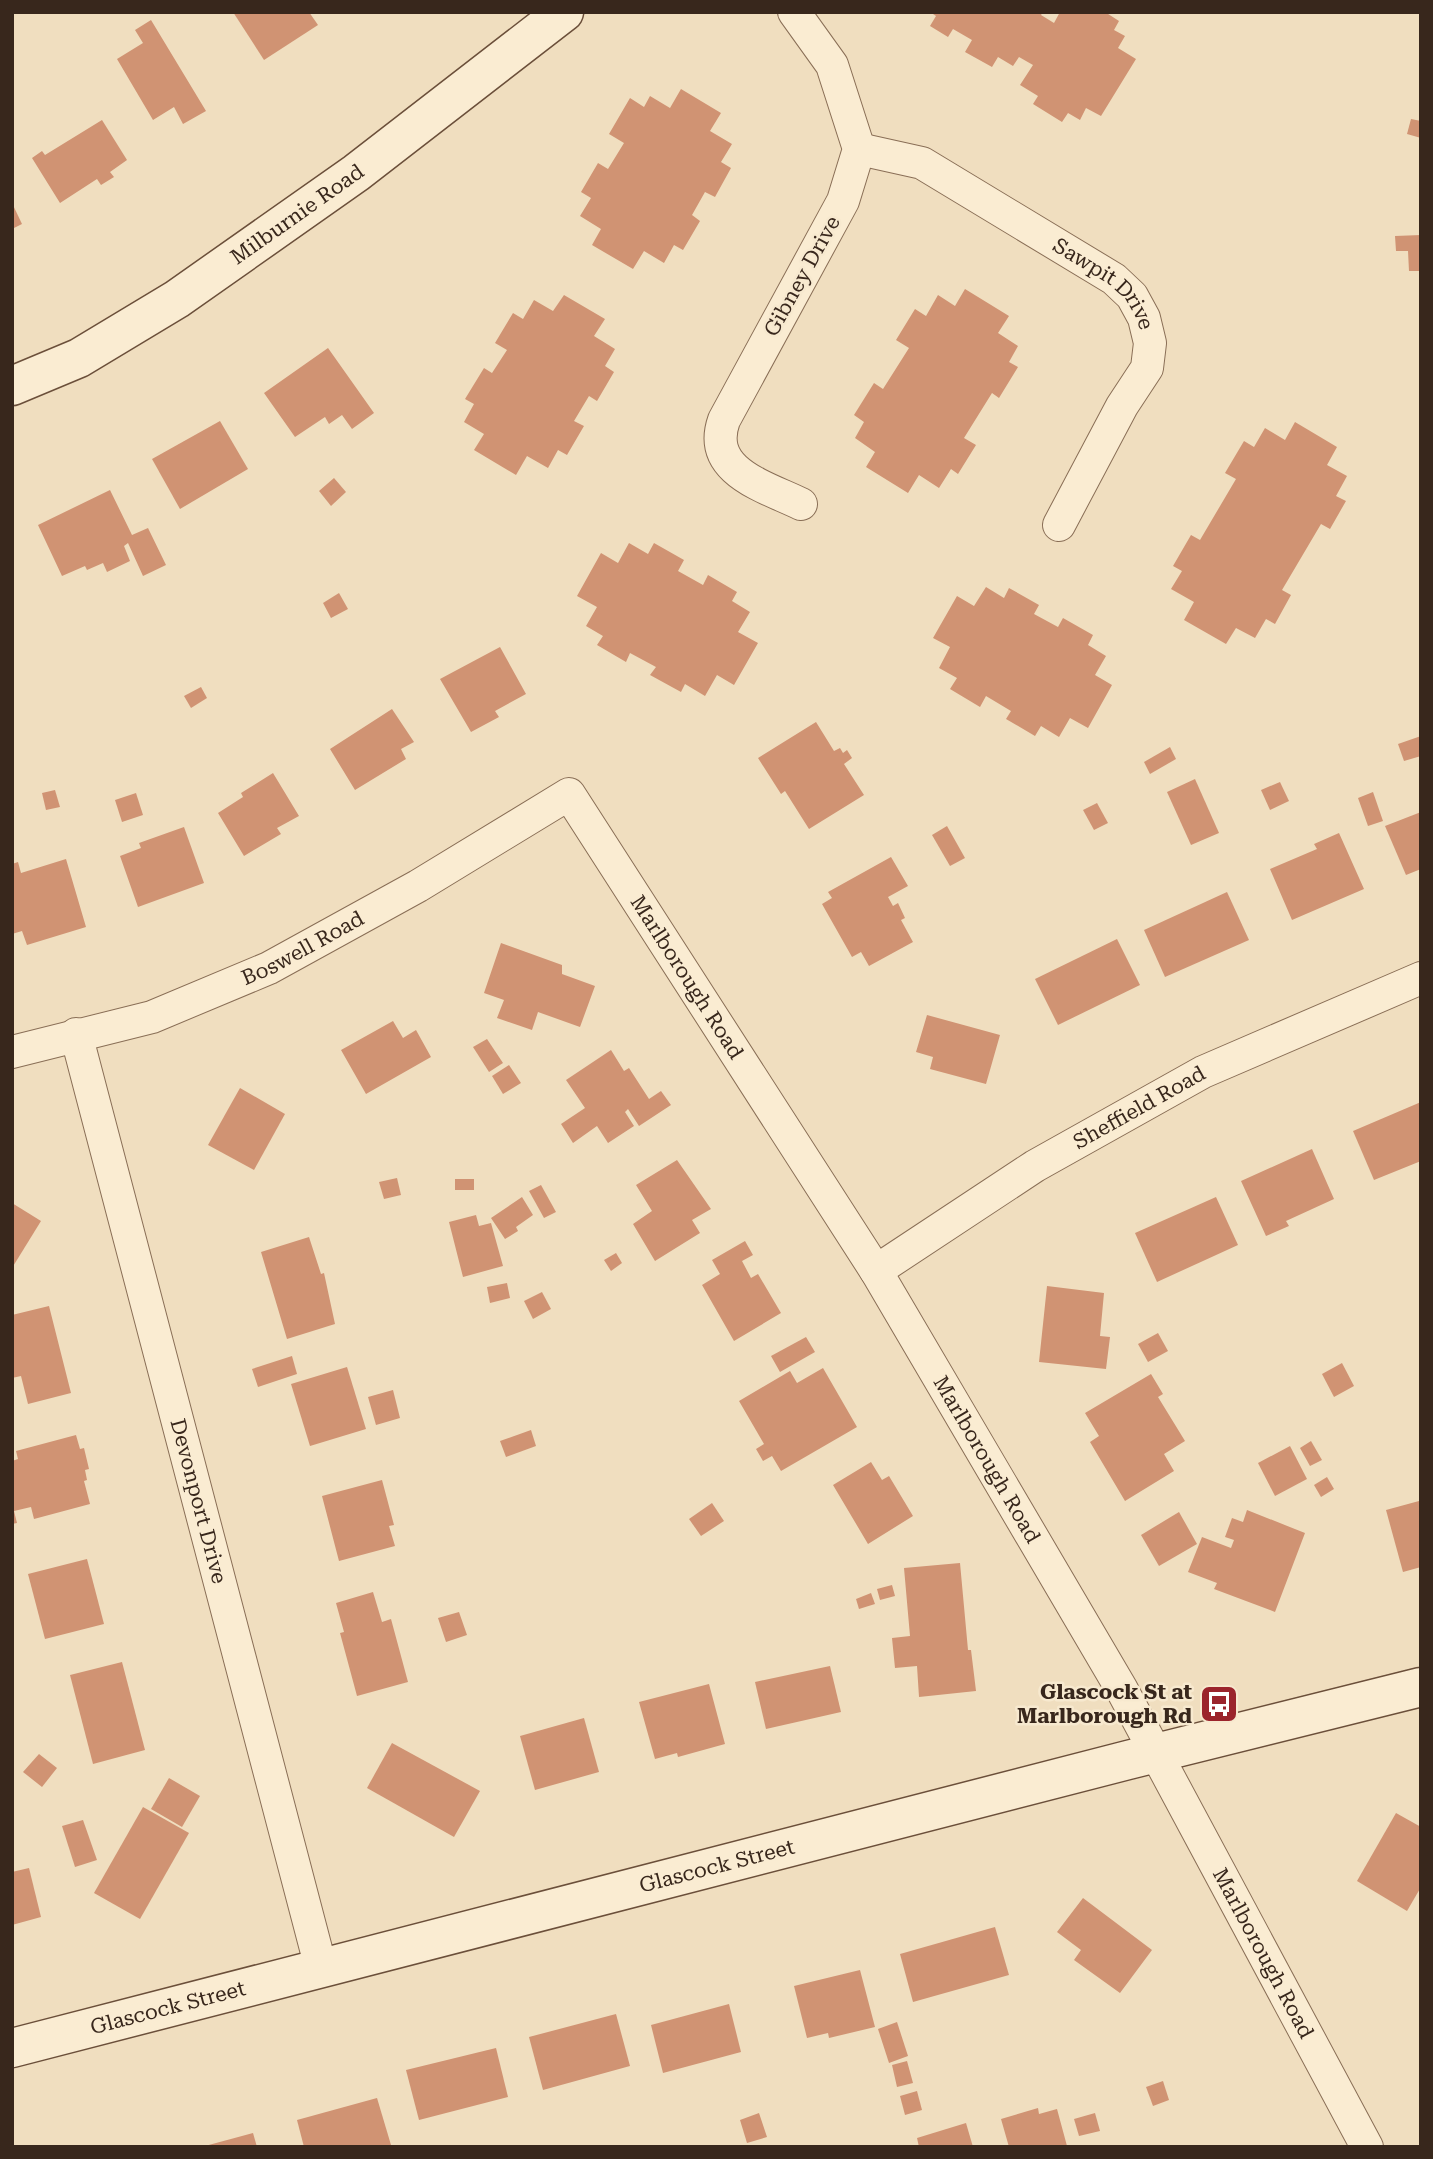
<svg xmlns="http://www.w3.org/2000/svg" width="1433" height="2159" viewBox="0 0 1433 2159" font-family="'Roboto Serif',serif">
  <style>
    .building { fill: #d09373 }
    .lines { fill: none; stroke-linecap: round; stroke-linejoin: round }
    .street-casing { stroke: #896e56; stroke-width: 34 }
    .secondary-casing { stroke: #6b4f3a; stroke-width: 41 }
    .street { stroke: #faecd2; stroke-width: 32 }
    .secondary { stroke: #faecd2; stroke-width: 38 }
    .labels { text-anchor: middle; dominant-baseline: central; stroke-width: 5; stroke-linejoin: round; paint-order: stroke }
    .street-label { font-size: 21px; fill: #38271c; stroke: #f7e9cf }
    .poi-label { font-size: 21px; font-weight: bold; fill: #38271c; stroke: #f7e9cf; text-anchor: end }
  </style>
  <rect width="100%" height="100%" fill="#f0debf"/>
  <!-- building -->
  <g class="building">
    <path d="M233,12h76l9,13 -54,35z"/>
    <path d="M930,12h113l-2,3 13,8 6,-11h45l14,9 -5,9 11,6 -7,12 18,11 -35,57 -15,-8 -6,12 -12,-7 -6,9 -29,-18 5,-8 -18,-11 13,-20 -14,-8 -6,9 -15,-9 -6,10 -27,-15 7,-12 -19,-11 -5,8 -18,-11 6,-10z"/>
    <path d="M151,20l55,91 -23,13 -9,-17 -21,13 -36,-61 26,-16 -8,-13z"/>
    <path d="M681,89l40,24 -11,18 22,13 -11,18 10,6 -16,29 -10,-5 -13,23 8,6 -17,29 -9,-5 -10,18 -20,-12 -11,18 -41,-24 9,-16 -21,-13 11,-18 -10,-6 17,-29 10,6 16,-26 -15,-9 21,-36 14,9 6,-11 20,12z"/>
    <path d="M1411,119l10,2v17l-14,-4z"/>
    <path d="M102,120l25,40 -17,12 4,5 -13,8 -4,-6 -37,24 -28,-45 10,-7 3,4z"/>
    <path d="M12,203l10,21 -10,5z"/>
    <path d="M1421,235v36h-12l-1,-20h-12l-1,-15z"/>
    <path d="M965,289l44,27 -11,17 20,13 -9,16 9,5 -19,31 -7,-5 -28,45 12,7 -18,29 -7,-5 -12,19 -20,-13 -11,18 -42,-26 9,-15 -20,-14 9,-16 -10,-7 20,-32 9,6 26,-41 -13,-8 19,-31 11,7 12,-21 17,11z"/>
    <path d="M564,295l41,24 -11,17 21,13 -10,17 9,6 -17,29 -8,-5 -15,25 10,5 -17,29 -9,-5 -10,18 -21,-12 -11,19 -42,-25 10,-16 -20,-12 10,-18 -9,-5 19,-31 8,5 15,-23 -12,-7 18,-30 10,6 11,-19 19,11z"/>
    <path d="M328,348l46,65 -22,16 -10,-14 -13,9 -4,-7 -30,20 -31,-44z"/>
    <path d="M220,421l28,48 -68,40 -28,-50z"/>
    <path d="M1295,422l42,25 -10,18 20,11 -11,20 10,5 -16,28 -9,-5 -39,66 9,5 -16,29 -9,-5 -11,19 -19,-10 -10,16 -42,-24 10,-18 -23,-13 11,-18 -9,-5 18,-31 9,5 36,-61 -11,-6 19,-32 10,6 11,-19 20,12z"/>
    <path d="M334,478l12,14 -15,14 -12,-15z"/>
    <path d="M110,490l22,45 16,-7 18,37 -23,11 -15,-33 -4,3 6,15 -23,11 -4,-9 -16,7 -2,-4 -23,10 -24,-51z"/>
    <path d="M629,543l19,11 6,-11 30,17 -6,11 25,14 5,-10 29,17 -5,9 18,11 -12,20 20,11 -24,42 -17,-10 -12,21 -20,-12 -4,8 -31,-17 6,-8 -26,-14 -4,9 -29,-17 6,-9 -17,-10 11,-19 -20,-11 24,-43 17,10z"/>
    <path d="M986,587l18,11 5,-10 30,17 -5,9 24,13 5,-9 30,17 -5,10 18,11 -11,19 17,10 -24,43 -18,-10 -11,19 -18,-11 -6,10 -29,-17 5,-8 -25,-15 -6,11 -30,-18 7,-11 -18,-10 11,-21 -17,-9 24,-42 17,10z"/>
    <path d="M339,593l9,16 -17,9 -8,-15z"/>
    <path d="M500,647l26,47 -31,17 4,6 -28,15 -31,-53z"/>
    <path d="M201,687l6,11 -16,10 -7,-12z"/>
    <path d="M392,709l22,33 -13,7 5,10 -51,31 -25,-41z"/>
    <path d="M816,722l18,29 6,-3 3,5 4,-3 5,8 -8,6 20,31 -55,34 -24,-38 -4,3 -23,-36z"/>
    <path d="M1421,736v20l-17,5 -6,-17z"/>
    <path d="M1170,747l6,12 -26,15 -6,-12z"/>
    <path d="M273,773l26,43 -22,12 4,6 -37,22 -26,-43 25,-16 -2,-4z"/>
    <path d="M1195,779l24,54 -28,12 -24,-53z"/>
    <path d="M1280,782l9,19 -19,9 -9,-20z"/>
    <path d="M55,790l5,17 -14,3 -4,-17z"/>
    <path d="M1373,792l10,29 -15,5 -10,-28z"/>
    <path d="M136,793l7,22 -21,7 -7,-22z"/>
    <path d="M1097,803l11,20 -14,7 -11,-20z"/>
    <path d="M1421,812v57l-15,6 -21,-49z"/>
    <path d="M947,826l18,32 -15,8 -18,-31z"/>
    <path d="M184,827l20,56 -66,24 -18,-51 21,-8 -2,-5z"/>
    <path d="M1339,833l25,56 -72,31 -22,-51 47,-20 -3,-5z"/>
    <path d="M891,857l17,29 -20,11 5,9 5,-3 7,15 -4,2 12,22 -44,24 -8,-14 -9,5 -30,-53 10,-6 -4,-6z"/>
    <path d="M66,859l20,68 -59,18 -5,-14 -10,3v-70l6,-2 3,11z"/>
    <path d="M1227,892l22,48 -84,37 -21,-47z"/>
    <path d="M1117,939l23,46 -82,40 -23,-46z"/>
    <path d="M501,943l61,22v9l33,12 -15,41 -42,-15 -6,18 -35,-12 7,-18 -20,-7z"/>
    <path d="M927,1015l73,20 -14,49 -56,-15 3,-12 -17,-5z"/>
    <path d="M393,1021l10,17 13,-8 15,27 -65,37 -25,-44z"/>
    <path d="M487,1039l16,24 -14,9 -16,-25z"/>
    <path d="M611,1050l13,21 5,-3 20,31 12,-8 10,14 -32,21 -11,-17 -3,3 9,14 -26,17 -11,-17 -24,17 -12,-19 24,-16 -19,-28z"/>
    <path d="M509,1065l12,18 -18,11 -11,-18z"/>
    <path d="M240,1088l45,26 -31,56 -46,-25z"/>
    <path d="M1421,1102v59l-47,19 -21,-49z"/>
    <path d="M1312,1149l22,50 -48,22 3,5 -23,10 -25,-55z"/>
    <path d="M677,1160l34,49 -19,11 8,13 -45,28 -22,-37 19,-13 -16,-26z"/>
    <path d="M397,1178l4,17 -17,4 -5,-17z"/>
    <rect x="455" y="1179" width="19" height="11"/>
    <path d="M541,1185l15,27 -12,6 -15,-27z"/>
    <path d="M522,1197l11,18 -17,12 2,4 -13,8 -14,-21z"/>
    <path d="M1216,1197l22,48 -81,37 -22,-49z"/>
    <path d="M12,1203l29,18 -29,47z"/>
    <path d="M476,1215l3,11 12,-3 12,43 -40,11 -14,-55z"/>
    <path d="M309,1237l12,37 3,-1 11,51 -48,15 -26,-87z"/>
    <path d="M745,1241l8,14 -11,6 9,17 7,-4 23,39 -47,28 -32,-56 18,-11 -8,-14z"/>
    <path d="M616,1253l6,10 -11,8 -7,-11z"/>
    <path d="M507,1283l3,15 -20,5 -3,-16z"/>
    <path d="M1047,1286l57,7 -4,43 10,1 -4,32 -67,-7z"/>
    <path d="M542,1292l9,17 -18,10 -9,-18z"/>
    <path d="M49,1306l22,87 -43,11 -7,-28 -9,2v-63z"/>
    <path d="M1158,1333l10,18 -20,11 -10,-18z"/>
    <path d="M806,1337l9,15 -35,20 -9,-16z"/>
    <path d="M292,1356l5,18 -39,13 -6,-18z"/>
    <path d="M1342,1363l12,23 -20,11 -12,-23z"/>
    <path d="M347,1367l19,62 -56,17 -19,-62z"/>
    <path d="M823,1368l34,59 -76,44 -9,-15 -9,5 -7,-12 8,-5 -25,-43 51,-30 7,12z"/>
    <path d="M1151,1374l12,20 -5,3 27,44 -21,13 10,17 -49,30 -35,-59 9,-6 -14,-23z"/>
    <path d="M393,1390l7,28 -24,7 -8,-28z"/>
    <path d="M531,1430l5,16 -30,11 -6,-16z"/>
    <path d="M76,1435l4,14 4,-1 5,21 -4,1 2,10 -3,1 6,23 -56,15 -3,-12 -17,4 3,12 -5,1v-63l6,-2 -2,-8z"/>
    <path d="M1311,1441l11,19 -12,6 -10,-18z"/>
    <path d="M1290,1446l17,33 -32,17 -17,-33z"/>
    <path d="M871,1462l11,18 7,-4 24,40 -45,28 -35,-59z"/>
    <path d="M1327,1477l7,12 -13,8 -7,-12z"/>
    <path d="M382,1480l12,45 -5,1 6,20 -56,15 -17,-65z"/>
    <path d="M1419,1501l2,66 -18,5 -17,-62z"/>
    <path d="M712,1503l12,18 -23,15 -12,-17z"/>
    <path d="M1247,1510l58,23 -30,79 -61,-23 3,-6 -29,-11 14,-35 29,11 3,-8 -9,-3 7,-19 11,4z"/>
    <path d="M1179,1512l18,32 -38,22 -18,-31z"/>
    <path d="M87,1559l17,65 -59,15 -17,-65z"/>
    <path d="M960,1563l8,87h3l5,41 -57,6 -2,-31 -22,2 -3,-30 18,-2 -6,-68z"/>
    <path d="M892,1585l3,11 -15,4 -3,-11z"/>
    <path d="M373,1592l9,30 9,-3 17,63 -51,14 -17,-63 4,-1 -8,-29z"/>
    <path d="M871,1593l4,11 -16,5 -3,-10z"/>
    <path d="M459,1612l8,23 -21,7 -8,-24z"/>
    <path d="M122,1662l23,88 -52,14 -23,-89z"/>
    <path d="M830,1666l11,46 -75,17 -11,-47z"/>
    <path d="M709,1684l16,60 -47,13 -1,-4 -22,6 -16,-57z"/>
    <path d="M584,1718l15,54 -64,18 -15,-54z"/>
    <path d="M392,1743l88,48 -26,46 -87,-49z"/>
    <path d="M39,1754l18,14 -15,19 -19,-15z"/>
    <path d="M169,1778l31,18 -18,31 -31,-18z"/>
    <path d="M143,1807l46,26 -49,86 -46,-26z"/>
    <path d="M1396,1813l25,14v60l-14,24 -50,-30z"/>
    <path d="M83,1820l14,40 -22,7 -13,-41z"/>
    <path d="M29,1868l12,49 -29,8v-53z"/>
    <path d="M1083,1898l69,52 -32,43 -46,-33 7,-10 -24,-18z"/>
    <path d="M995,1927l14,48 -96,27 -13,-48z"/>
    <path d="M860,1970l15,57 -46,11 -1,-5 -21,5 -13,-52z"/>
    <path d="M729,2004l12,48 -78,21 -12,-48z"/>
    <path d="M616,2014l14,52 -87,24 -14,-53z"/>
    <path d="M897,2022l11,34 -19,7 -11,-34z"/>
    <path d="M496,2048l12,49 -89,23 -13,-50z"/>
    <path d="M907,2061l6,22 -16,4 -5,-22z"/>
    <path d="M1163,2081l6,19 -16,6 -7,-19z"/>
    <path d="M917,2091l5,19 -17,5 -5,-19z"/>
    <path d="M377,2098l14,47 -87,2 -7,-27z"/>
    <path d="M1038,2108l1,6 18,-5 10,37 -58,1 -8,-28z"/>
    <path d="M759,2113l8,24 -20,6 -7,-23z"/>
    <path d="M1095,2113l5,18 -21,5 -5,-17z"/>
    <path d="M966,2123l7,24h-54l-2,-9z"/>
    <path d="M253,2133l4,14h-52v-1z"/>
  </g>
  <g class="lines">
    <defs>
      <g id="street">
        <path d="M794,12l38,53 27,84 -16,52 -119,219c-18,51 40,66 77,84"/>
        <path id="s1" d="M859,149l63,14 192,116 18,17 12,22 6,25 -3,25 -25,38 -63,119"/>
        <path id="s2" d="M76,1034l245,934"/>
        <path id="s3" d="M12,1052l140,-35 117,-49 149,-82 151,-92 307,477 245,417 246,459"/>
        <path id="s4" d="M876,1271l159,-105 168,-94 218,-94"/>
      </g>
      <g id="secondary">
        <path id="s5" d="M12,386l67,-28 98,-59 179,-126 208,-161"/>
        <path id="s6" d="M12,2048l1116,-288 293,-73"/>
      </g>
    </defs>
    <!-- street casing -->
    <use href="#street" class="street-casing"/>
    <!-- secondary casing -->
    <use href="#secondary" class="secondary-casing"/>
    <!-- street -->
    <use href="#street" class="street"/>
    <!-- secondary -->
    <use href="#secondary" class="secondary"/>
  </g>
  <!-- icons -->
  <defs>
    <symbol id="bus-square" viewBox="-11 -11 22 22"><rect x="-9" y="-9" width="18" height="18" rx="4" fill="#9b242c" stroke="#f7e9cf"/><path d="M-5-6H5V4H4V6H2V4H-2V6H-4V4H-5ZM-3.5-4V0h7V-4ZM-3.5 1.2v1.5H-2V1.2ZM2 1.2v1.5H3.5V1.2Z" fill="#fff"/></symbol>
  </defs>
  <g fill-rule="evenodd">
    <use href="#bus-square" x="1197" y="1682" width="44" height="44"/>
  </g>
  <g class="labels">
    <!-- street labels -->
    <g class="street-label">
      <text stroke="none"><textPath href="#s5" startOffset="334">Milburnie Road</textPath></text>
      <text transform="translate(802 276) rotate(-61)">Gibney Drive</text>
      <text stroke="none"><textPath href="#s1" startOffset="285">Sawpit Drive</textPath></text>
      <text stroke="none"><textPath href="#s3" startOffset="310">Boswell Road</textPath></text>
      <text stroke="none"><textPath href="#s3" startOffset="836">Marlborough Road</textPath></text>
      <text stroke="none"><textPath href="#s4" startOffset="310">Sheffield Road</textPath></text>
      <text stroke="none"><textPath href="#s3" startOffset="1404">Marlborough Road</textPath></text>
      <text stroke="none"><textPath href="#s2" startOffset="483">Devonport Drive</textPath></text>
      <text stroke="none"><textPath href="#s6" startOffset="728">Glascock Street</textPath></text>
      <text stroke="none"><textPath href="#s3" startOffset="1970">Marlborough Road</textPath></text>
      <text stroke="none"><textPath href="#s6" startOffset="161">Glascock Street</textPath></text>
    </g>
    <!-- poi labels -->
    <g class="poi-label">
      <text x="1192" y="1692">Glascock St at<tspan x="1192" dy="24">Marlborough Rd</tspan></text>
    </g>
  </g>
  <!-- border -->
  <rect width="1433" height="2159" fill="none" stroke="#38271c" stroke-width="28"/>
</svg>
